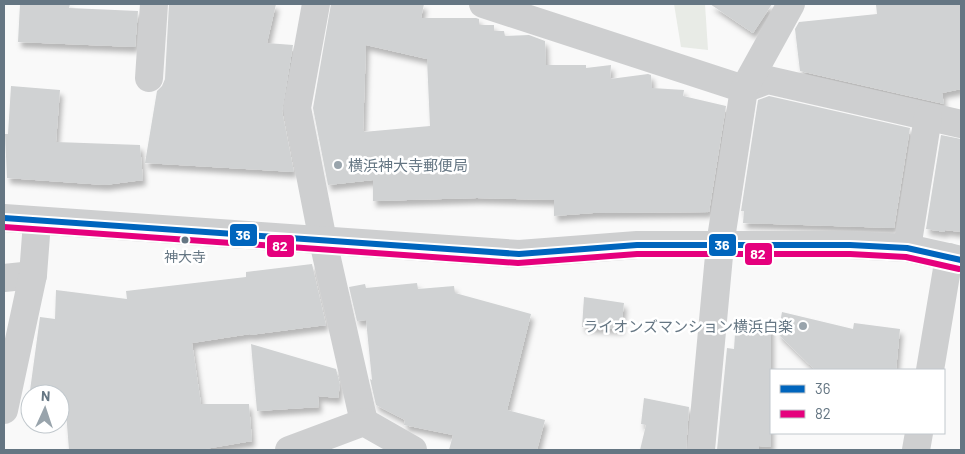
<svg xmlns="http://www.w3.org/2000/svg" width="965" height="454" viewBox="0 0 965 454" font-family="Barlow,'Noto Sans JP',sans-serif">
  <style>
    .green { fill: #e8ebe6 }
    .building { fill: #d0d2d3; fill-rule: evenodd; filter: url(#shadow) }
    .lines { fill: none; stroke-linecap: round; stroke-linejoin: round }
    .minor { stroke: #cecfd0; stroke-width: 28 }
    .bus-1-casing { stroke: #fff; stroke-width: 10 }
    .bus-2-casing { stroke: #fff; stroke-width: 10 }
    .bus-1 { stroke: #0065bd; stroke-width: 6 }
    .bus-2 { stroke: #e5007d; stroke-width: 6 }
    .poi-dot { fill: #99a4ac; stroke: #fff; stroke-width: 2 }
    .bus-dot { fill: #657683; stroke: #fff; stroke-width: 2 }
    .labels { text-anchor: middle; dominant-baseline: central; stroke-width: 5; stroke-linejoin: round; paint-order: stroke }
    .bus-label { font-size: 14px; fill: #657683; stroke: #fff }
    .poi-label { font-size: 15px; fill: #657683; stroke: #fff; text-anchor: start }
    .line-badge { stroke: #fff; stroke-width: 2 }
    .badge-label { font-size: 14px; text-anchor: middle; font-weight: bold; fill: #fff }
  </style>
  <defs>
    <filter id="shadow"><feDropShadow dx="3" dy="5.5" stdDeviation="2.5" flood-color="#0004"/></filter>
  </defs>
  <rect width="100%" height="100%" fill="#f9f9f9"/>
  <!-- green -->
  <path class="green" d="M674,4h31l3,46 -27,-3z"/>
  <!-- building -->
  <g class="building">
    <path d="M20,4h50l-1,4 69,3 -3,36 -117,-5z"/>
    <path d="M169,4h107l-9,39 26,2 -11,66 12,61 -149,-9 12,-72 5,-5 3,-7z"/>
    <path d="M331,4h93l-3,14h55l3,1v6h15v6h10l1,5 24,-1 16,6 1,24h40v3l25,-3 -1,14 38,-5 3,1 1,13 32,2 -1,6 43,10 -17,106 -116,1 -39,3v-16l-77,-2 -104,3v-21l-45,5 -15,-77zM366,45l61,14 3,67 -67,6z"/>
    <path d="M710,4h62l-19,29z"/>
    <path d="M890,4h71v85l-19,4 2,11 -144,-33 -5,-42 4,-7 78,-8 -1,-9z"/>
    <path d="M11,86l49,4 -4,52 84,3 3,35 -38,5 -98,-7 -2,-44h3z"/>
    <path d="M769,96l141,32 -16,100 -151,-5 1,-12h-3l17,-111z"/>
    <path d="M941,135l20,4v93l-16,-2v2l-19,-3z"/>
    <path d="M312,264l14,61 -76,10v-1l-58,9 9,61h48l3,37 -53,9h-130l-4,-51h-5v-5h-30l-1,4 11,-81 15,2 1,-29 71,9 -1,-8 120,-14v-5z"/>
    <path d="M417,283l1,6 36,-3 1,7 76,21 -24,96 38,10 -8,30h-88l4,-15 -49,-10 1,-5 -29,-15 -6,-26 2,1 -6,-60 -9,1 -8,-34 16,-3 1,4z"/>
    <path d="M584,297l40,6 -3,26 -39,-2z"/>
    <path d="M782,312l71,17 1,-6 46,6 -4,41h-81l-37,-36z"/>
    <path d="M736,319l35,4v124l-12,-1v4h-42l10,-102 7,1z"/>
    <path d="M251,344l85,25 4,16 -2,13 -20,-2 1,11 -62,4z"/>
    <path d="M644,398l45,9 -3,43h-46l6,-25 -5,-1z"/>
  </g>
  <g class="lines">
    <!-- minor -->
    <g class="minor">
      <path d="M316,4l-19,104 26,133 41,181"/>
      <path d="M483,4l261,85 24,-9 193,44"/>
      <path d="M149,78l5,-74"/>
      <path d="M4,218l515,36 118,-9h213l57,3 54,12"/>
      <path d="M907,248l21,-131"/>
      <path d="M4,278l29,-3"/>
      <path d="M930,370l19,-113"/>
      <path d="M4,410l29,-135 4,-53"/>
      <path d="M289,450l75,-28 49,28"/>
      <path d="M701,450l19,-205 24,-156 47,-85"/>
      <path d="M916,450l3,-17"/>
    </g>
    <defs>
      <path id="bus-1" d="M4,218l515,36 118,-9h213l57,3 54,12"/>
      <path id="bus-2" d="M4,227l514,36 119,-9h213l56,3 53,12"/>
    </defs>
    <!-- bus-1 casing -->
    <use href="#bus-1" class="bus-1-casing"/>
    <!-- bus-2 casing -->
    <use href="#bus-2" class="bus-2-casing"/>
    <!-- bus-1 -->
    <use href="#bus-1" class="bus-1"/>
    <!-- bus-2 -->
    <use href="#bus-2" class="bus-2"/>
  </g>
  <!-- markers -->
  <g class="poi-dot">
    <circle cx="338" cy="165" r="5"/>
    <circle cx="803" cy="326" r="5"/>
  </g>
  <circle class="bus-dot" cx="185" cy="240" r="4.5"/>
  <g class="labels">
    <!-- bus labels -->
    <g class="bus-label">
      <text x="185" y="256">神大寺</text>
    </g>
    <!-- poi labels -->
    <g class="poi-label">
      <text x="348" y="165">横浜神大寺郵便局</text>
      <text x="793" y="326" text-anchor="end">ライオンズマンション横浜白楽</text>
    </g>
  </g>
  <g class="line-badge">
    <rect x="229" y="223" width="29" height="24" rx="5" fill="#0065bd"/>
    <rect x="708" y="233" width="29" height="24" rx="5" fill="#0065bd"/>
    <rect x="266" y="234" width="29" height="24" rx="5" fill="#e5007d"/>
    <rect x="744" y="242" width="29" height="24" rx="5" fill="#e5007d"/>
  </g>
  <g class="badge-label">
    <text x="243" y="240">36</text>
    <text x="722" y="250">36</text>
    <text x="280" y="251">82</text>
    <text x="758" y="259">82</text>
  </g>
  <!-- border -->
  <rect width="965" height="454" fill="none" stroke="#657683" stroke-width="10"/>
  <!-- legend -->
  <rect x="770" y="369" width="175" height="65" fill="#ffffff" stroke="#c1c8cd"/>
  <rect x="780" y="385" width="25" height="8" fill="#0065bd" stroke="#c1c8cd"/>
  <text x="815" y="394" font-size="15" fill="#657683">36</text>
  <rect x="780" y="410" width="25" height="8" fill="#e5007d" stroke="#c1c8cd"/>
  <text x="815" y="419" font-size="15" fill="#657683">82</text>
  <!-- north arrow -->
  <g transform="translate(45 409) rotate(3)"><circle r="24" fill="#ffffff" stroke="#c1c8cd"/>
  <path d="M0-4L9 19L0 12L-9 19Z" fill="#99a4ac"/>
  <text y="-8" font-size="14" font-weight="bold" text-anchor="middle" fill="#657683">N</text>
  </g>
</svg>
